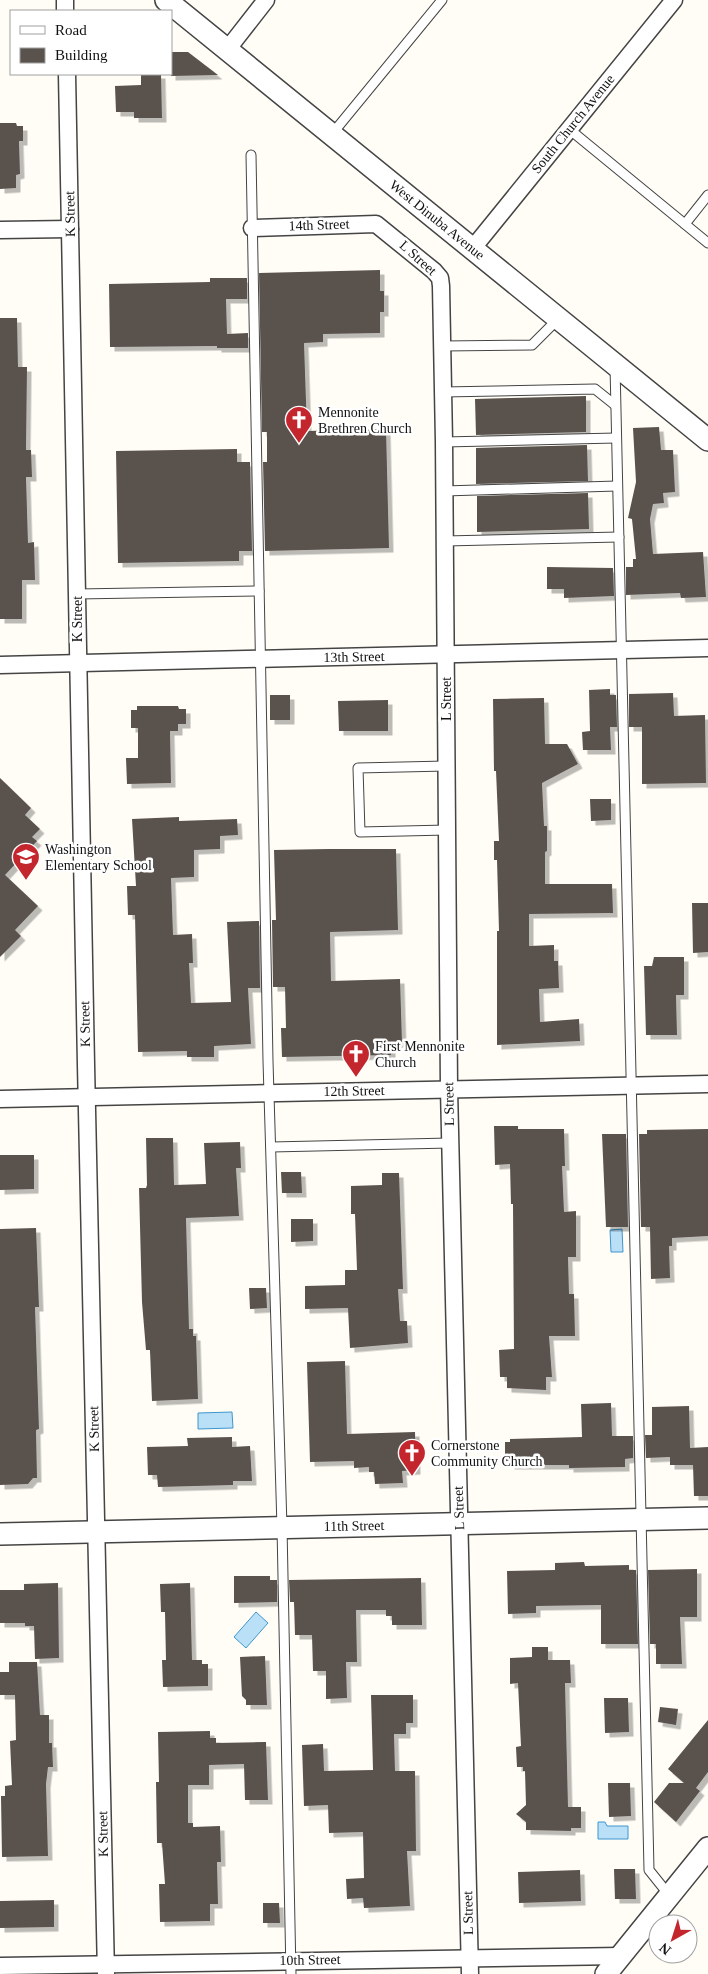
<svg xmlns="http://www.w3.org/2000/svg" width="708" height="1974" viewBox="0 0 708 1974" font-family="'Times New Roman',serif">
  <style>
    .water { fill: #b9e0f7; stroke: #3f96cf }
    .building { fill: #5a524d; filter: url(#shadow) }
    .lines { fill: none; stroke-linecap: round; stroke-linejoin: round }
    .service-casing { stroke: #444; stroke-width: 11 }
    .minor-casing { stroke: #444; stroke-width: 19 }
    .tertiary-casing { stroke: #444; stroke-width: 24 }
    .service { stroke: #fff; stroke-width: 9 }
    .minor { stroke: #fff; stroke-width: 16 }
    .tertiary { stroke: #fff; stroke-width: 21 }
    .labels { text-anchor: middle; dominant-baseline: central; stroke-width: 5; stroke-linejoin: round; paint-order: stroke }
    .street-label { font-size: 14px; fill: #111; stroke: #fff }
    .poi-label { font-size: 14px; fill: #111; stroke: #fff; text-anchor: start }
  </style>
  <defs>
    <filter id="shadow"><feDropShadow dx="4.5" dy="4.5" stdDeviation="0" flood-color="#0004"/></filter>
  </defs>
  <rect width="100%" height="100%" fill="#fffdf5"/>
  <!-- water -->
  <g class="water">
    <path d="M622,1229l1,23h-12l-1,-22z"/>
    <path d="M232,1412l1,16 -35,1v-16z"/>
    <path d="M256,1612l12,11 -22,25 -12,-11z"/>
    <path d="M598,1822h7l2,4h21v13h-30z"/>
  </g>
  <!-- building -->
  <g class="building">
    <path d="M171,52h17l30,23 -47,1z"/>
    <path d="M141,74h20l1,44h-28v-6h-18l-1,-26 26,-1z"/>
    <path d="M0,123h16l1,3h6v15h-4l1,33 -4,1v13l-16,1z"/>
    <path d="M380,270v21h4v21h-4v21l-57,1v8l-19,1 3,88 79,-2 3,119 -124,3 -2,-89h4v-30h-5l-3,-159z"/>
    <path d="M210,278h37v21h-21l1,35 21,-1v15h-31v-2l-107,1 -1,-63 101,-2z"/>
    <path d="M0,318h17l1,49h9l-1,83h5l1,27h-6l2,66 6,-1 1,38h-13v39h-22z"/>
    <path d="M586,396v36l-110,3 -1,-36z"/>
    <path d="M659,427l2,23h12l2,42 -12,1 1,10 -11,1 -3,15 3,35 50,-2 3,45 -25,1 -1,-5 -54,2v-28h7v-8h3l-4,-40 -4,-1 8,-36 -3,-54z"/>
    <path d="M587,445l1,36 -112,3v-36z"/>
    <path d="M237,449v13h13l2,89h-13v10l-121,2 -2,-112z"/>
    <path d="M588,493l1,36 -112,3v-36z"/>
    <path d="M547,567l66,1 1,28 -50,2v-9h-17z"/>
    <path d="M610,689v6h6l1,32h-7l1,23h-28l-1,-18 8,-1 -1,-41z"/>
    <path d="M673,693l1,23 31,-1 1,68 -64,1v-57h-13v-33z"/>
    <rect x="270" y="695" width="20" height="25"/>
    <path d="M544,698l1,46h22l11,20 -36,19 2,43h3v25l-2,1v32h67l1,29 -84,1v32l25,-1v16h4l1,27 -20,1 1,33 39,-3 1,22 -83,4v-114h2l-2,-71h-3v-19h5l-3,-70h-2l-1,-72z"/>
    <path d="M388,700v31h-49l-1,-30z"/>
    <path d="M137,706h41l1,3h7v15h-8v7h-8l1,52 -44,1 -1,-26h12v-30h-7v-18h6z"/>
    <path d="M0,778l31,30 -6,7 15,14 -8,8 5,4 -32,34 33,31 -23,24 6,6 -21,21z"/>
    <path d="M590,799h21v21l-20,1z"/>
    <path d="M179,817v4l58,-2 1,16 -18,1v13l-26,1v27l-23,1 2,57 19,-1 1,29h-4l2,40 40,-1 -4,-80 32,-1 1,67h-12l3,56 -37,2v11h-27v-6l-49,1 -3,-137h-7l-1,-29h9l-4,-67z"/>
    <path d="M328,849h68l2,81 -68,2 1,49 69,-2 2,64h-11v12l-109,2 -1,-29h5l-1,-41h-12l-1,-67h4l-2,-70z"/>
    <path d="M692,903h16v49l-15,1z"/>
    <path d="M654,957h30v38h-8l1,40h-31l-2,-69h8z"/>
    <path d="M494,1126h24v3h46l1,37h-3l2,46 12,-1v46h-8l1,37h5l1,42h-26l3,41h-6v13l-39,-2v-11h-7l-1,-27 15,-1 -1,-145h-2l-1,-40 -15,1z"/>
    <path d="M708,1129v107l-36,2v8h-3l1,32 -19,1 -1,-52h-9l-2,-93h8v-4z"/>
    <path d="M602,1134h24l2,93h-22z"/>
    <path d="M146,1138h27l1,47 32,-1 -2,-41 36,-1 1,26h-5l3,48 -53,2 3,111h4v7h3l2,63 -46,2 -2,-51h-4l-4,-48 -3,-114h7l1,-3z"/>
    <path d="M0,1155h34v34l-34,1z"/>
    <path d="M281,1172h20l1,21h-20z"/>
    <path d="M382,1173h17l4,116h-5l2,32h7l1,22 -58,5 -2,-40 -43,1v-23l40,-1v-15h12l-2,-56h-4v-28l31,-1z"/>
    <path d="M291,1219h22v22l-22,1z"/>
    <path d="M36,1228l3,79h-4l4,122 -3,1 1,48h-4l-5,6 -28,1v-256z"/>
    <path d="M249,1288h17l1,20 -17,1z"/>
    <path d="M345,1361l2,73 68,-2 1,38 -14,1 1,12 -28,1 -1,-12h-5v-5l-15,1v-7l-44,1 -3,-100z"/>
    <path d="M611,1403l1,33h21v22l-8,1v8l-56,1v-3h-59v-4h-5v-19h5v-3l72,-2 -1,-33z"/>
    <path d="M689,1406l1,42 18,-1v49h-14l-1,-31h-23v-8l-24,1 -1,-23h7v-28z"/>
    <path d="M232,1437v10l18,-1 2,35h-19v4l-75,2 -1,-12h-9l-1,-28 41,-1 -1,-8z"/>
    <path d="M584,1562l1,4 44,-1v5h7l2,74h-37v-39l-65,1v7l-28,1 -1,-43 48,-1v-7z"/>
    <path d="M697,1569v48h-17l2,47h-26v-20h-6l-2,-74z"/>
    <path d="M234,1576h36v4h7v22l-43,1z"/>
    <path d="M421,1578l1,47h-30v-9h-6v-6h-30l1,52h-11l1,36 -21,1v-28h-13l-1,-36h-17l-1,-33h-4l-1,-22z"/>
    <path d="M58,1583l1,75 -24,1 -1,-33h-9v-3h-25v-33h24v-6z"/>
    <path d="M190,1583l2,77h10v4h6v22l-45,1 -1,-27h4l-1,-48h-4l-1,-28z"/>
    <path d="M532,1647h16v13h22l1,23h-6l3,124h13v21h-10v3l-45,-1v-8l-10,-8 10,-9 -1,-34h-2v-4h-6l-1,-20 5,-1 -3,-63 -8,1v-26l22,-1z"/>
    <path d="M265,1656l2,49h-21v-5l-4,-4 -2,-39z"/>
    <path d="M9,1662h28l3,53h9v28h3l1,24h-5l-2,17 2,72 -46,1 -1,-61h4v-10l7,-1 -2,-44 6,-1 -1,-45h-15v-23h9z"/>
    <path d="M371,1695h42v28h-7v11h-12l1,37h20l1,80h-9l3,55 -46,2 -1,-10 -16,1 -1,-20 18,-1 -1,-46 -34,1 -1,-28 -24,1 -2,-61 21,-1 1,27 49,-1z"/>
    <path d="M604,1698h24l1,34 -24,1z"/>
    <path d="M660,1707l18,2 -2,16 -18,-3z"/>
    <path d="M708,1720v52l-12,16 4,3 -24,31 -22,-20 15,-19h15l-16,-14z"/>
    <path d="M210,1731v7h6v5l50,-1 2,58h-23l-1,-36 -35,1v20h-21v38h5v4l27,-1 1,36h-4l1,42h-8v17l-50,1 -1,-38h6l-3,-41h-5l-1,-61h3l-1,-50z"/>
    <path d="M608,1783h22l1,33 -22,1z"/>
    <path d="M614,1869h21l1,30h-21z"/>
    <path d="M580,1870l1,31 -62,2 -1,-31z"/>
    <path d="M54,1900v27l-54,1v-27z"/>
    <path d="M263,1903h16l1,20h-17z"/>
  </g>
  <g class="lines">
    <defs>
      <g id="service">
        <path d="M569,129l139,114"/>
        <path d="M332,134l110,-134"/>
        <path d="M251,155l17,906 14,466 9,447"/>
        <path d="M685,224l23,-29"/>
        <path d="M443,346l89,-1 26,-26"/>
        <path d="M615,366l34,1504 20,25"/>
        <path d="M443,392l152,-3 20,16"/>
        <path d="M444,442l172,-4"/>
        <path d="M444,491l173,-5"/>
        <path d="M445,541l174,-4"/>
        <path d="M77,594l182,-3"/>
        <path d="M446,766l-88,2 2,64 87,-2"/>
        <path d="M271,1147l179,-4"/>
      </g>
      <g id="minor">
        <path d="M65,0v11"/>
        <path d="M227,50l39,-50"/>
        <path d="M67,74l19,991 20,909"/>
        <path d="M252,228l124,-4 58,47 6,7 1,8 3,156 5,647 21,885"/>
        <path d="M0,230l70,-1"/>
        <path d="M473,248l201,-248"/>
        <path d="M0,665l708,-17"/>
        <path d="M0,1099l708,-15"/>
        <path d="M0,1966l621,-10"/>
      </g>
      <g id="tertiary">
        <path d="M166,0l542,440"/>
        <path d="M0,1534l708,-16"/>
        <path d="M606,1974l102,-126"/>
      </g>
    </defs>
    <!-- service casing -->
    <use href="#service" class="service-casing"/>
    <!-- minor casing -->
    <use href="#minor" class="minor-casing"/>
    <!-- tertiary casing -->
    <use href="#tertiary" class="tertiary-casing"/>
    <!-- service -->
    <use href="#service" class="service"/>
    <!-- minor -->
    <use href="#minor" class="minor"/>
    <!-- tertiary -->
    <use href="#tertiary" class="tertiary"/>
  </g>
  <!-- icons -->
  <defs>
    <symbol id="church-pin" viewBox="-11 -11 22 30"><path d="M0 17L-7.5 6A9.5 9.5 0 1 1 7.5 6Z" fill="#c4262e" stroke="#fff"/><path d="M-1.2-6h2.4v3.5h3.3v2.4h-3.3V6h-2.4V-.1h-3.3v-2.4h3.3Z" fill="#fff"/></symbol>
    <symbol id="school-pin" viewBox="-11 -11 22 30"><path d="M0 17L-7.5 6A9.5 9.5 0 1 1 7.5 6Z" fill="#c4262e" stroke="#fff"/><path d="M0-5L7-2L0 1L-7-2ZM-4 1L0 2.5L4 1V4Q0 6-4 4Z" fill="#fff"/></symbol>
  </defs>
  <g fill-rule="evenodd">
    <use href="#church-pin" x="283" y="404" width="32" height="43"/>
    <use href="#school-pin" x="10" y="841" width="32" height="43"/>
    <use href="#church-pin" x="340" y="1038" width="32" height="43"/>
    <use href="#church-pin" x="396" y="1437" width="32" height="43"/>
  </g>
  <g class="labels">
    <!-- street labels -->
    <g class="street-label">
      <text transform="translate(573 124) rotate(-51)">South Church Avenue</text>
      <text transform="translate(70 214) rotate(-91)">K Street</text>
      <text transform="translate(437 220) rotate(39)">West Dinuba Avenue</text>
      <text transform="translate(319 225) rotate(-2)">14th Street</text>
      <text transform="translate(418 258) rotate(42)">L Street</text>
      <text transform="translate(77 619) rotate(-90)">K Street</text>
      <text transform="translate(354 657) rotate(-1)">13th Street</text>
      <text transform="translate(446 699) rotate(-90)">L Street</text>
      <text transform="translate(85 1024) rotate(-91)">K Street</text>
      <text transform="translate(354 1091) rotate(-1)">12th Street</text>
      <text transform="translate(449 1104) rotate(-91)">L Street</text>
      <text transform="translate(94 1429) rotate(-91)">K Street</text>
      <text transform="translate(459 1508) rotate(-92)">L Street</text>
      <text transform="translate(354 1526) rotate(-1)">11th Street</text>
      <text transform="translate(103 1834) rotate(-91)">K Street</text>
      <text transform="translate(468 1913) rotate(-91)">L Street</text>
      <text transform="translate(310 1960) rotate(-1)">10th Street</text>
    </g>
    <!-- poi labels -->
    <g class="poi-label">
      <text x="318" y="412">Mennonite<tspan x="318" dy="16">Brethren Church</tspan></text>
      <text x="45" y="849">Washington<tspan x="45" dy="16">Elementary School</tspan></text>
      <text x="375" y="1046">First Mennonite<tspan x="375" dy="16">Church</tspan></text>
      <text x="431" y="1445">Cornerstone<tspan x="431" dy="16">Community Church</tspan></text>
    </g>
  </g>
  <!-- legend -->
  <rect x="10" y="10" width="162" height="65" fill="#ffffff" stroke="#a0a0a0"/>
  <rect x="20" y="26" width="25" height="8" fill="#ffffff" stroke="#a0a0a0"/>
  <text x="55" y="35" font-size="15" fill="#111111">Road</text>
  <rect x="20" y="48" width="25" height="15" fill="#5a524d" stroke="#a0a0a0"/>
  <text x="55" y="60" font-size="15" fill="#111111">Building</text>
  <!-- north arrow -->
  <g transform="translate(673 1939) rotate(219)"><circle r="24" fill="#ffffff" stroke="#a0a0a0"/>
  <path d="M0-4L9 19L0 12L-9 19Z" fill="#c4262e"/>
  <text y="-8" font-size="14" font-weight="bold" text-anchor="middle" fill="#111111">N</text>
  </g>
</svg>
